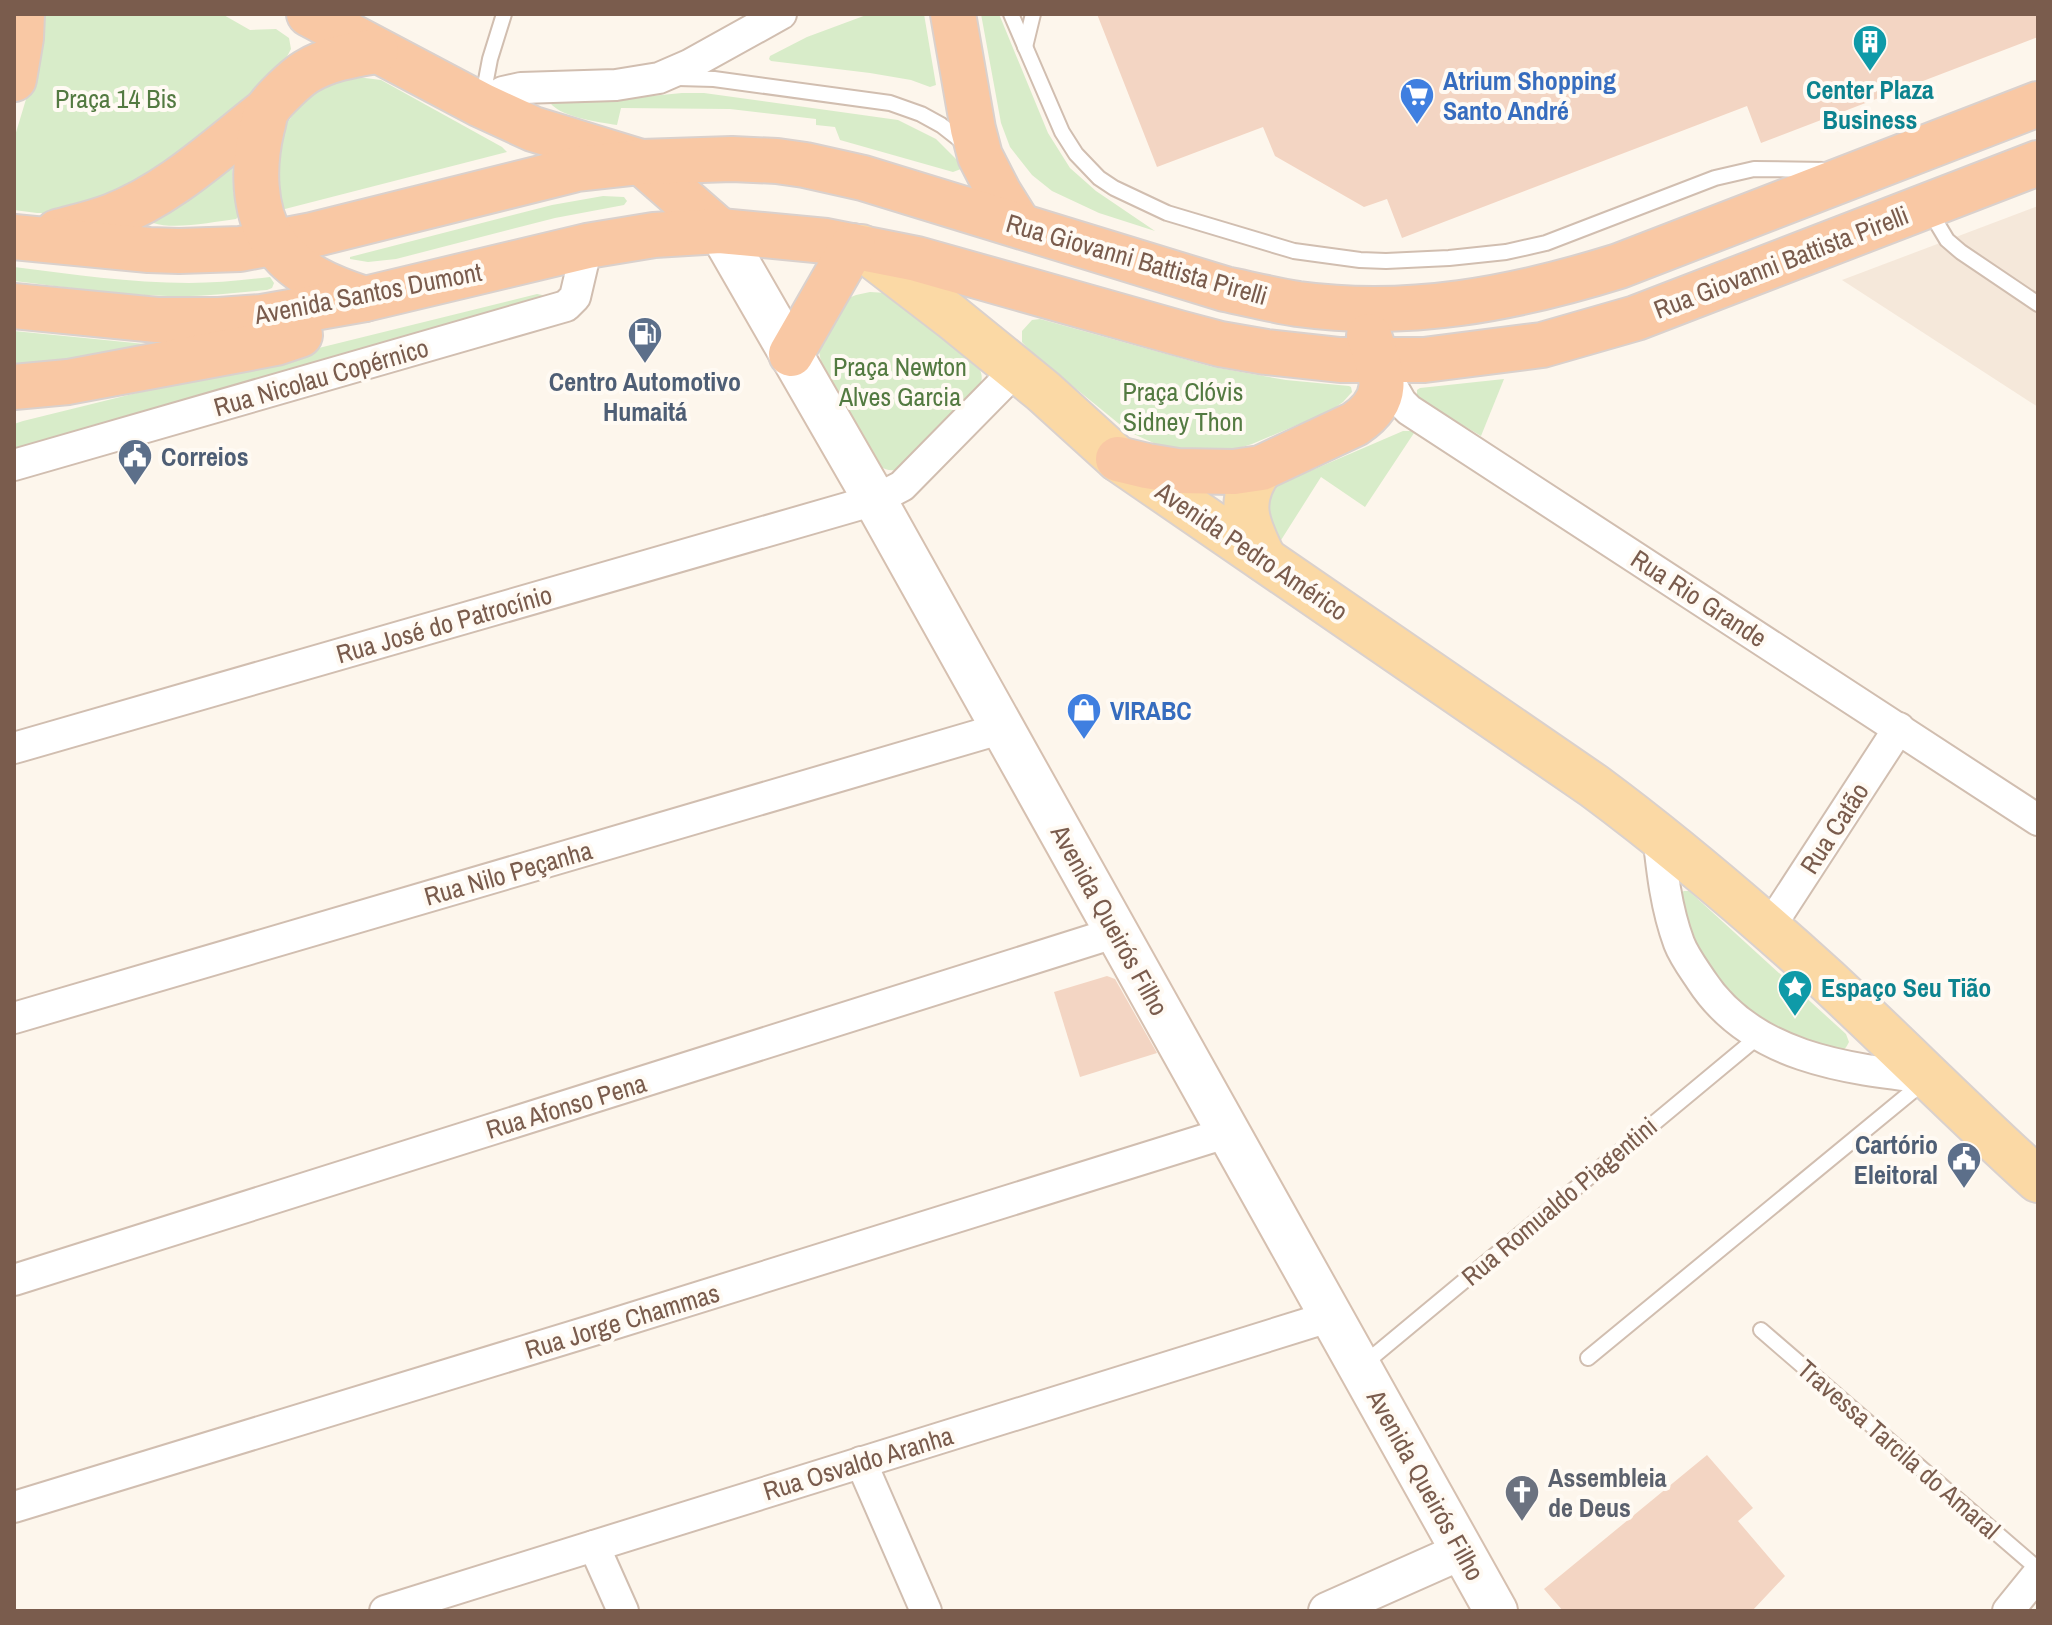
<svg xmlns="http://www.w3.org/2000/svg" width="2052" height="1625" viewBox="0 0 2052 1625" font-family="'Archivo Narrow',sans-serif">
  <style>
    .residential { fill: #f5e8da }
    .green { fill: #d8ecc9 }
    .building { fill: #f3d5c3 }
    .lines { fill: none; stroke-linecap: round; stroke-linejoin: round }
    .service-casing { stroke: #d1beb0; stroke-width: 18 }
    .minor-casing { stroke: #d1beb0; stroke-width: 34 }
    .tertiary-casing { stroke: #d1beb0; stroke-width: 40 }
    .secondary-casing { stroke: #d6c0b0; stroke-width: 46 }
    .primary-casing { stroke: #dad1cd; stroke-width: 48 }
    .trunk-casing { stroke: #dad1cd; stroke-width: 48 }
    .service { stroke: #fff; stroke-width: 14 }
    .minor { stroke: #fff; stroke-width: 30 }
    .tertiary { stroke: #fff; stroke-width: 36 }
    .secondary { stroke: #fff; stroke-width: 42 }
    .primary { stroke: #fbd9a5; stroke-width: 44 }
    .trunk { stroke: #f9c8a4; stroke-width: 44 }
    .labels { text-anchor: middle; dominant-baseline: central; stroke-width: 8; stroke-linejoin: round; paint-order: stroke }
    .shop-label { font-size: 26px; font-weight: bold; fill: #366cbe; stroke: #fffaf3; text-anchor: start }
    .culture-label { font-size: 26px; font-weight: bold; fill: #0d838f; stroke: #fffaf3 }
    .park-label { font-size: 26px; fill: #537a41; stroke: #fffaf3 }
    .street-label { font-size: 26px; fill: #7a5c4d; stroke: #fffaf3 }
    .service-label { font-size: 26px; font-weight: bold; fill: #4e5e75; stroke: #fffaf3 }
    .worship-label { font-size: 26px; font-weight: bold; fill: #5b616d; stroke: #fffaf3; text-anchor: start }
  </style>
  <rect width="100%" height="100%" fill="#fdf6ec"/>
  <!-- residential -->
  <path class="residential" d="M2038,206v201l-196,-127z"/>
  <!-- green -->
  <g class="green">
    <path d="M42,14h180l28,16 26,-1 13,9 2,11 -8,15 -124,109 -13,8 -86,32h-23l-23,-3v-71l16,-53z"/>
    <path d="M869,14h55l12,71 -6,2 -19,-7 -41,-7 -99,-12 -2,-2 1,-3 37,-19z"/>
    <path d="M981,14h18l49,119 22,35 26,23 59,40 -56,-18 -47,-22 -20,-16 -22,-28 -9,-24z"/>
    <path d="M349,76l32,4 121,67 5,5 -226,58 -9,-31 5,-28 10,-28 22,-30z"/>
    <path d="M682,93h22l194,27 38,19 24,24 1,6 -8,3 -113,-32 -5,-13 -19,-2v-6l-86,-10 -109,-1 -4,17c-19,-3 -60,-8 -69,-25l103,-4z"/>
    <path d="M232,160l1,29 5,28 -2,2c-24,3 -61,11 -83,4l-1,-3z"/>
    <path d="M603,196l21,1 3,4 -3,4 -69,13 -159,41 -28,3 -18,-3v-2l202,-52z"/>
    <path d="M14,267c58,7 116,16 175,16 27,0 54,-3 81,-6l4,6 -2,5 -5,2c-33,3 -65,7 -99,6 -51,-1 -103,-9 -154,-15z"/>
    <path d="M870,292l17,1 14,6 79,71c3,7 2,12 -2,19l-77,80c-8,2 -16,2 -22,-4l-58,-103 -3,-16 21,-44 17,-7z"/>
    <path d="M537,294l5,1 10,6 -34,9 -8,-4 -496,145v-27l9,-3z"/>
    <path d="M1040,319l173,48 73,13 63,6 2,1 1,5 -9,10 -13,9 -78,33 -19,6 -30,3 -38,-5 -36,-16 -98,-80 -9,-10v-11l10,-11z"/>
    <path d="M14,331l141,14 -141,32z"/>
    <path d="M1504,379l-23,57 -64,-38v-8l3,-2z"/>
    <path d="M1403,431h8l3,2 -49,74 -44,-30 -45,71 -16,-23 13,-38z"/>
    <path d="M1684,891h5l157,143 3,8c-3,6 -5,9 -11,9 -18,-7 -36,-12 -53,-19 -53,-24 -97,-81 -105,-139z"/>
  </g>
  <!-- building -->
  <g class="building">
    <path d="M1097,14h941v23l-277,106 -14,-37 -345,132 -15,-39 -23,8 -89,-51 -12,-29 -106,40z"/>
    <path d="M1107,976l8,3 42,74 -77,24 -26,-85z"/>
    <path d="M1707,1455l46,53 -15,13 47,55 -33,35h-189l-19,-22z"/>
  </g>
  <g class="lines">
    <defs>
      <g id="service">
        <path d="M1011,14l51,118 14,22 23,24 15,10 53,25 127,38 66,9 26,1 63,-3 57,-6 40,-9 169,-65 39,-9 72,1"/>
        <path d="M1025,47l8,-33"/>
        <path d="M678,78l36,1 176,24 31,11 20,11 23,18"/>
        <path d="M482,101l8,-42 14,-45"/>
        <path d="M1929,210l18,30 14,12 77,52"/>
        <path d="M1761,1330l277,239"/>
        <path d="M1588,1358l338,-278"/>
        <path d="M1364,1364l395,-328"/>
      </g>
      <g id="minor">
        <path d="M481,105l22,-13 18,-4 95,-3 43,-7 30,-13 92,-51"/>
        <path d="M1381,367l20,35 8,8 629,410"/>
        <path d="M14,465l552,-159 9,-9 12,-51"/>
        <path d="M14,748l861,-248 27,-14 115,-117"/>
        <path d="M1658,834c4,37 8,74 21,109 5,13 14,25 22,37 50,77 144,89 229,98"/>
        <path d="M1769,928l130,-200"/>
        <path d="M14,1018l989,-290"/>
        <path d="M14,1280l1103,-348"/>
        <path d="M861,1462l65,149"/>
        <path d="M14,1507l583,-178 632,-197"/>
        <path d="M594,1546l29,65"/>
        <path d="M385,1611l947,-295"/>
        <path d="M2008,1611l30,-37"/>
      </g>
      <path id="tertiary" d="M1327,1611l135,-60"/>
      <path id="secondary" d="M720,231l155,269 621,1111"/>
      <g id="primary">
        <path d="M861,247l91,70 91,74 75,68 476,327c81,60 158,126 233,194 71,66 139,135 211,200"/>
        <path d="M1261,468c-25,33 -14,57 3,91"/>
      </g>
      <g id="trunk">
        <path d="M309,14l172,91 52,24 108,33 79,69"/>
        <path d="M953,14l20,115 7,27 19,37 20,32"/>
        <path d="M14,79l7,-41 1,-24"/>
        <path d="M57,232c18,-5 37,-9 55,-16 58,-22 106,-68 155,-106"/>
        <path d="M14,237l135,13 30,1 61,-2 72,-14 265,-66 64,-7 91,-3 45,2 28,4 58,13 362,111c24,5 48,11 73,15 111,15 215,-5 321,-38l419,-162"/>
        <path d="M365,299c-34,-11 -72,-26 -92,-58 -20,-32 -20,-76 -11,-113 2,-5 2,-13 5,-18 5,-9 29,-32 39,-38 21,-13 46,-17 70,-21"/>
        <path d="M14,306l143,14h62l43,-3 103,-18 222,-53 67,-11 66,-4 106,10 91,18 262,74 41,11 46,8 74,8h84l118,-15 94,-27 402,-155"/>
        <path d="M791,354l62,-108"/>
        <path d="M14,387l54,-5 208,-39 24,-8"/>
        <path d="M1118,459l29,7 30,5 57,1 27,-4 94,-44c39,-26 27,-51 14,-88"/>
      </g>
    </defs>
    <!-- service casing -->
    <use href="#service" class="service-casing"/>
    <!-- minor casing -->
    <use href="#minor" class="minor-casing"/>
    <!-- tertiary casing -->
    <use href="#tertiary" class="tertiary-casing"/>
    <!-- secondary casing -->
    <use href="#secondary" class="secondary-casing"/>
    <!-- primary casing -->
    <use href="#primary" class="primary-casing"/>
    <!-- trunk casing -->
    <use href="#trunk" class="trunk-casing"/>
    <!-- service -->
    <use href="#service" class="service"/>
    <!-- minor -->
    <use href="#minor" class="minor"/>
    <!-- tertiary -->
    <use href="#tertiary" class="tertiary"/>
    <!-- secondary -->
    <use href="#secondary" class="secondary"/>
    <!-- primary -->
    <use href="#primary" class="primary"/>
    <!-- trunk -->
    <use href="#trunk" class="trunk"/>
  </g>
  <!-- icons -->
  <defs>
    <symbol id="building-pin" viewBox="-11 -11 22 30"><path d="M0 17L-7.5 6A9.5 9.5 0 1 1 7.5 6Z" fill="#0f9aa8" stroke="#fffaf3"/><path d="M-4-6H4V6H1V3H-1V6H-4ZM-2.5-4.3h1.7v1.8h-1.7ZM.8-4.3h1.7v1.8H.8ZM-2.5-1h1.7V.8h-1.7ZM.8-1h1.7V.8H.8Z" fill="#fff"/></symbol>
    <symbol id="supermarket-pin" viewBox="-11 -11 22 30"><path d="M0 17L-7.5 6A9.5 9.5 0 1 1 7.5 6Z" fill="#3f7fe0" stroke="#fffaf3"/><path d="M-6-5.5h2.5l.6 2H6L4.5 2H-2.5L-4.4-4H-6ZM-1.5 3.2a1.3 1.3 0 1 0 .1 0ZM3 3.2a1.3 1.3 0 1 0 .1 0Z" fill="#fff"/></symbol>
    <symbol id="fuel-pin" viewBox="-11 -11 22 30"><path d="M0 17L-7.5 6A9.5 9.5 0 1 1 7.5 6Z" fill="#5c6f8a" stroke="#fffaf3"/><path d="M-5.5-6h7V0h2V4h1.3V-2.5L3-4.5l.8-.8L6-3V5H2.5V1h-1V6h-7ZM-4.2-4.7v3.2H.2V-4.7Z" fill="#fff"/></symbol>
    <symbol id="civic-pin" viewBox="-11 -11 22 30"><path d="M0 17L-7.5 6A9.5 9.5 0 1 1 7.5 6Z" fill="#5c6f8a" stroke="#fffaf3"/><path d="M-.6-6.5H3V-4.5H.6V-3L4-1V1h2V6H-6V1h2V-1L-.6-3ZM-1.2 2.5V6h2.4V2.5Z" fill="#fff"/></symbol>
    <symbol id="shop-pin" viewBox="-11 -11 22 30"><path d="M0 17L-7.5 6A9.5 9.5 0 1 1 7.5 6Z" fill="#3f7fe0" stroke="#fffaf3"/><path d="M-5-2.5h2.3a2.7 3.5 0 0 1 5.4 0H5L5.5 6h-11ZM-1.5-2.5h3a1.5 2.3 0 0 0-3 0Z" fill="#fff"/></symbol>
    <symbol id="sight-pin" viewBox="-11 -11 22 30"><path d="M0 17L-7.5 6A9.5 9.5 0 1 1 7.5 6Z" fill="#0f9aa8" stroke="#fffaf3"/><path d="M0-6L1.8-2.2L6-1.7L2.9 1.2L3.7 5.4L0 3.3L-3.7 5.4L-2.9 1.2L-6-1.7L-1.8-2.2Z" fill="#fff"/></symbol>
    <symbol id="church-pin" viewBox="-11 -11 22 30"><path d="M0 17L-7.5 6A9.5 9.5 0 1 1 7.5 6Z" fill="#6b7280" stroke="#fffaf3"/><path d="M-1.2-6h2.4v3.5h3.3v2.4h-3.3V6h-2.4V-.1h-3.3v-2.4h3.3Z" fill="#fff"/></symbol>
  </defs>
  <g fill-rule="evenodd">
    <use href="#building-pin" x="1850" y="22" width="40" height="54"/>
    <use href="#supermarket-pin" x="1397" y="75" width="40" height="54"/>
    <use href="#fuel-pin" x="625" y="314" width="40" height="54"/>
    <use href="#civic-pin" x="115" y="436" width="40" height="54"/>
    <use href="#shop-pin" x="1064" y="690" width="40" height="54"/>
    <use href="#sight-pin" x="1775" y="967" width="40" height="54"/>
    <use href="#civic-pin" x="1944" y="1139" width="40" height="54"/>
    <use href="#church-pin" x="1502" y="1472" width="40" height="54"/>
  </g>
  <g class="labels">
    <!-- shop labels -->
    <g class="shop-label">
      <text x="1443" y="80">Atrium Shopping<tspan x="1443" dy="30">Santo André</tspan></text>
      <text x="1110" y="710">VIRABC</text>
    </g>
    <!-- culture labels -->
    <g class="culture-label">
      <text x="1870" y="89">Center Plaza<tspan x="1870" dy="30">Business</tspan></text>
      <text x="1821" y="987" text-anchor="start">Espaço Seu Tião</text>
    </g>
    <!-- park labels -->
    <g class="park-label">
      <text x="116" y="98">Praça 14 Bis</text>
      <text x="900" y="366">Praça Newton<tspan x="900" dy="30">Alves Garcia</tspan></text>
      <text x="1183" y="391">Praça Clóvis<tspan x="1183" dy="30">Sidney Thon</tspan></text>
    </g>
    <!-- street labels -->
    <g class="street-label">
      <text transform="translate(1137 259) rotate(16)">Rua Giovanni Battista Pirelli</text>
      <text transform="translate(1781 262) rotate(-21)">Rua Giovanni Battista Pirelli</text>
      <text transform="translate(368 293) rotate(-11)">Avenida Santos Dumont</text>
      <text transform="translate(321 377) rotate(-16)">Rua Nicolau Copérnico</text>
      <text transform="translate(1252 551) rotate(34)">Avenida Pedro Américo</text>
      <text transform="translate(1699 598) rotate(33)">Rua Rio Grande</text>
      <text transform="translate(444 624) rotate(-16)">Rua José do Patrocínio</text>
      <text transform="translate(1834 828) rotate(-57)">Rua Catão</text>
      <text transform="translate(508 873) rotate(-16)">Rua Nilo Peçanha</text>
      <text transform="translate(1110 920) rotate(61)">Avenida Queirós Filho</text>
      <text transform="translate(566 1106) rotate(-17)">Rua Afonso Pena</text>
      <text transform="translate(1559 1201) rotate(-40)">Rua Romualdo Piagentini</text>
      <text transform="translate(622 1321) rotate(-17)">Rua Jorge Chammas</text>
      <text transform="translate(1899 1449) rotate(41)">Travessa Tarcila do Amaral</text>
      <text transform="translate(858 1463) rotate(-17)">Rua Osvaldo Aranha</text>
      <text transform="translate(1426 1485) rotate(61)">Avenida Queirós Filho</text>
    </g>
    <!-- service labels -->
    <g class="service-label">
      <text x="645" y="381">Centro Automotivo<tspan x="645" dy="30">Humaitá</tspan></text>
      <text x="161" y="456" text-anchor="start">Correios</text>
      <text x="1938" y="1144" text-anchor="end">Cartório<tspan x="1938" dy="30">Eleitoral</tspan></text>
    </g>
    <!-- worship labels -->
    <g class="worship-label">
      <text x="1548" y="1477">Assembleia<tspan x="1548" dy="30">de Deus</tspan></text>
    </g>
  </g>
  <!-- border -->
  <rect width="2052" height="1625" fill="none" stroke="#7a5c4d" stroke-width="32"/>
</svg>
